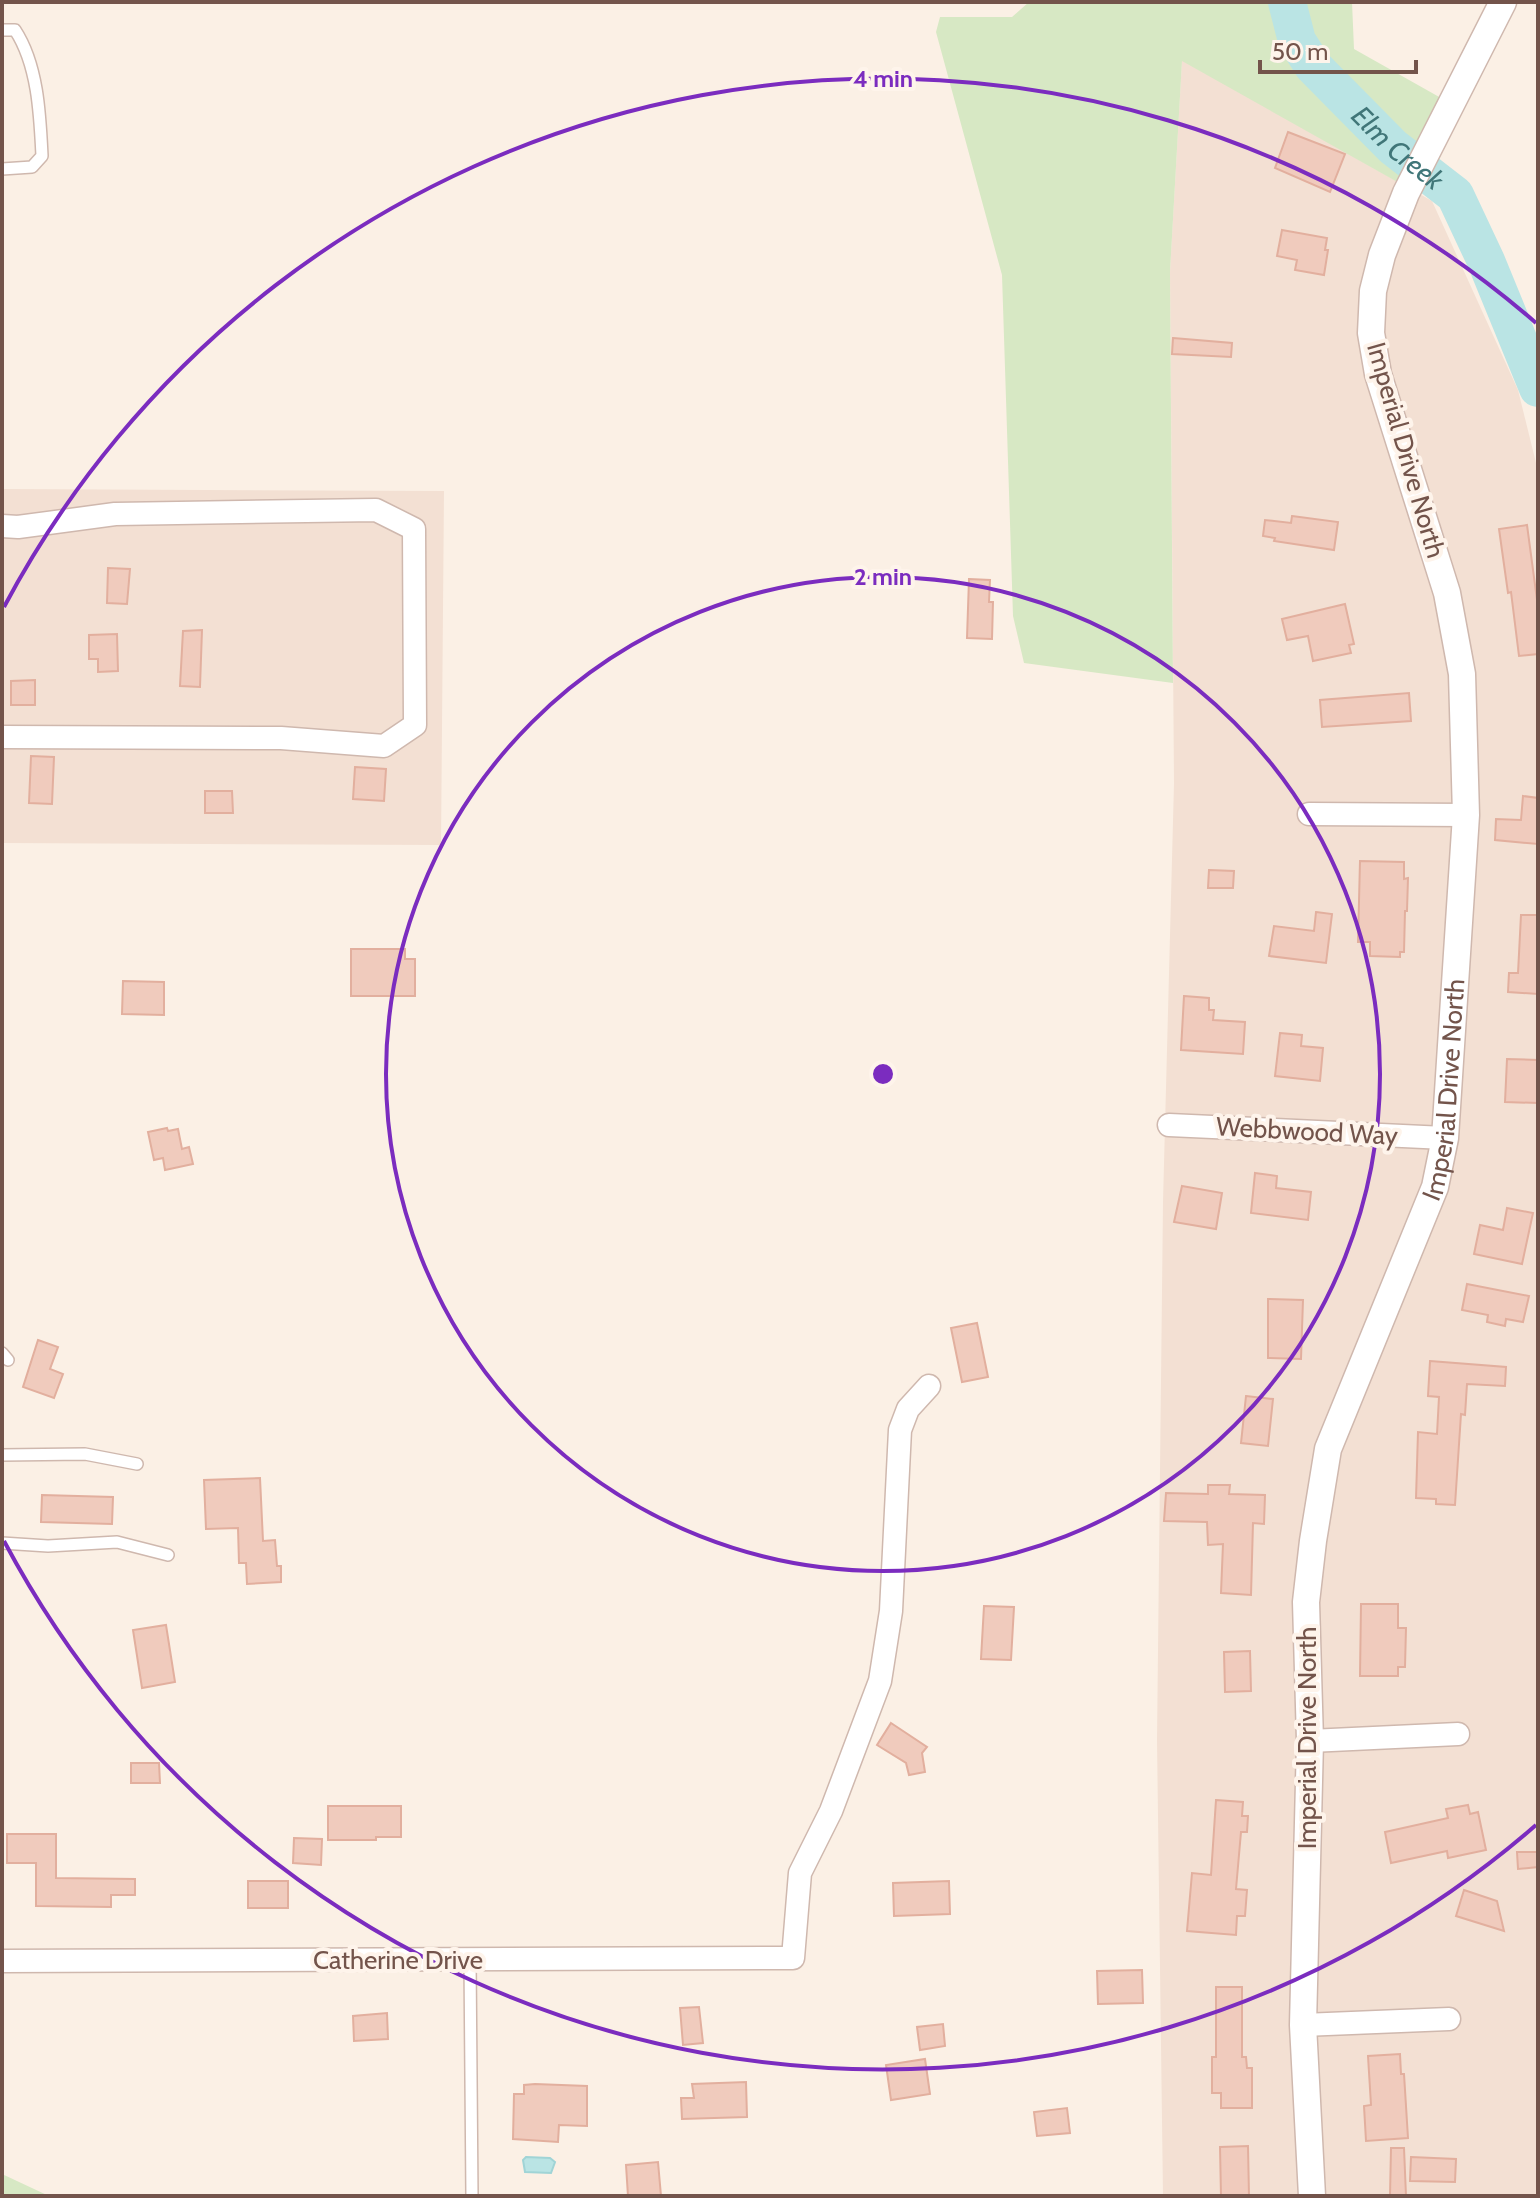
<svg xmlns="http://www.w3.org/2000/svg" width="1540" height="2198" viewBox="0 0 1540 2198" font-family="Cabin,sans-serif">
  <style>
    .residential { fill: #f3e0d3 }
    .green { fill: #d7e8c4 }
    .water { fill: #bae4e4; stroke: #a0d4d6; stroke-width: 2 }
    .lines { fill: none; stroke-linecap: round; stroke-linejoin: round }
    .river { stroke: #bae4e4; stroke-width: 38 }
    .building { fill: #f0cbbd; stroke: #e2af9e; stroke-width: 2 }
    .service-casing { stroke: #cfb8ae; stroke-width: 14 }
    .minor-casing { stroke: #cfb8ae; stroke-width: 25 }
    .tertiary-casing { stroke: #cfb8ae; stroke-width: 29 }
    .service { stroke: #fff; stroke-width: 11 }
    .minor { stroke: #fff; stroke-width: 22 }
    .tertiary { stroke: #fff; stroke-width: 26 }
    .ring { fill: none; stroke: #7b2cbf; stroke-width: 4 }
    .labels { text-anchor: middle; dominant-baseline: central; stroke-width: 8; stroke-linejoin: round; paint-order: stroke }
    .street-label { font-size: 26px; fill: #73544b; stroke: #fef4eb }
    .water-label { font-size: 28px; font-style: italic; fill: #407678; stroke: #fef4eb }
    .centre { fill: #7b2cbf; stroke: #fef4eb; stroke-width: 4 }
    .ring-label { font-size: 24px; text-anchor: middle; font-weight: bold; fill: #7b2cbf; stroke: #fef4eb; stroke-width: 8; stroke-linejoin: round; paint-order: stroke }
  </style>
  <rect width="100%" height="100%" fill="#fbf0e5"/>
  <!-- residential -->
  <g class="residential">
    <path d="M1182,60l250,141 86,189 20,81v1725h-375l-6,-456 6,-538 11,-419 -4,-511z"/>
    <path d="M2,489l442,2 -3,354 -439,-2z"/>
  </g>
  <!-- green -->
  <g class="green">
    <path d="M1029,2h323l2,47 87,49 -40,86 -219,-123 -12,211 3,411 -149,-20 -11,-47 -11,-341 -66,-243 4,-15h72z"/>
    <path d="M2,2174l47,22h-47z"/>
  </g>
  <!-- water -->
  <path class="water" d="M526,2157l24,1 5,4 -4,11 -26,-1 -2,-12z"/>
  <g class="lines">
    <!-- river -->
    <path class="river" id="s1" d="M1287,2l10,39 16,25 80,81 62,48 31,66 52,127"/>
  </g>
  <!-- building -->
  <g class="building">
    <path d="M1288,132l57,22 -15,38 -55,-24z"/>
    <path d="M1282,230l45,8 -2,12h3l-4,25 -29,-5 2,-10 -20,-4z"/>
    <path d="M1173,338l59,5 -1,14 -59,-3z"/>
    <path d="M1292,516l46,6 -4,28 -60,-9 1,-3 -12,-2 2,-16 26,3z"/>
    <path d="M1527,525l11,82v47l-19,2 -8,-64 -3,1 -9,-64z"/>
    <path d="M108,568l22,1 -3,35 -20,-1z"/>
    <path d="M969,579l21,1 -1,22h4l-1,37 -25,-1z"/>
    <path d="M1345,604l9,40 -5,1 2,8 -38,8 -5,-25 -21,4 -5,-21z"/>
    <path d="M202,630l-2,57 -20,-1 3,-55z"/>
    <path d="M117,634l1,37 -20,1v-13h-9v-24z"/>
    <path d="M35,680v25h-24v-24z"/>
    <path d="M1409,693l2,28 -89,6 -2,-27z"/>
    <path d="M31,756l23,1 -2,47 -23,-1z"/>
    <path d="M355,767l31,2 -2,32 -31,-2z"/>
    <path d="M205,791h27l1,22h-28z"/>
    <path d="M1523,796l15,2v46l-43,-4 1,-21 25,1z"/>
    <path d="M1360,861l44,1v17l4,-1 -1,33h-2l-1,41h-4v5l-30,-1v-14h-12z"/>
    <path d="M1209,870l25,1 -1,17h-25z"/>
    <path d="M1316,912l16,2 -6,49 -57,-7 5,-30 40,5z"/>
    <path d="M1521,915h17v79l-30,-2 1,-19h9z"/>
    <path d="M351,949h54v10h10v37h-64z"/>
    <path d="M123,981l41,1v33l-42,-1z"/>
    <path d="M1184,996l25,2v12h5l-1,10 32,2 -2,32 -62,-4z"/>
    <path d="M1280,1033l22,2 -1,11 22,2 -3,33 -45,-5z"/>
    <path d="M1507,1059l31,1v43l-33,-1z"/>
    <path d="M167,1128l1,3 10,-2 4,20 7,-2 4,17 -28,6 -2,-12 -9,2 -6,-28z"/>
    <path d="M1255,1173l22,3 -1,12 35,4 -3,28 -57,-7z"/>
    <path d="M1182,1186l40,7 -6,36 -42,-7z"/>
    <path d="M1507,1208l26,5 -11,51 -48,-10 6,-29 23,5z"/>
    <path d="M1467,1284l62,12 -6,26 -17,-3 -1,7 -18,-4 1,-7 -26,-5z"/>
    <path d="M1268,1299l35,1 -2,59 -33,-1z"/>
    <path d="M977,1323l11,54 -26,5 -11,-54z"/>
    <path d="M38,1340l20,7 -8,22 13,5 -9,24 -31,-11z"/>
    <path d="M1430,1361l76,6 -1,19 -38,-2 -2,31 -4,-1 -6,91 -19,-1v-5l-20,-1 2,-66 19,2 2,-37 -11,-1z"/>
    <path d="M1246,1396l27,3 -5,47 -27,-3z"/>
    <path d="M260,1478l3,63 12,-1 2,26h4v16l-34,2 -1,-21h-7l-1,-35 -32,1 -2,-49z"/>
    <path d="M1208,1485h22l-1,9 36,1 -1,29 -11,-1 -2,72 -30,-2 2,-49 -15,1 -1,-23 -43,-1 2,-28 42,1z"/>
    <path d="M42,1495l71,2 -1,27 -71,-2z"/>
    <path d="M1361,1604h37v24h8l-1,39h-7v9h-38z"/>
    <path d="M984,1606l30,1 -3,53 -30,-1z"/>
    <path d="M166,1625l9,57 -33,6 -9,-58z"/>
    <path d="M1250,1651l1,40 -26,1 -1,-40z"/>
    <path d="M891,1723l36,24 -5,6 3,19 -16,3 -3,-12 -29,-18z"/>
    <path d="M131,1763h28l1,20h-29z"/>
    <path d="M1216,1800l27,2 -1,14h6l-1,16h-6l-5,57 11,1 -2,26h-8l-1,19 -49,-4 5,-58 19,2z"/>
    <path d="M1468,1805l2,9 8,-2 8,38 -38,8 -1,-7 -56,12 -6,-31 63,-14 -2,-9z"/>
    <path d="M328,1806h73v31h-25v3h-48z"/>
    <path d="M7,1834h49v44l79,1v16h-24v12l-75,-1v-43h-29z"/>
    <path d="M294,1838l28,1 -1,26 -28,-2z"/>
    <path d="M1517,1852h21v15l-20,2z"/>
    <rect x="248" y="1881" width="40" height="27"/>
    <path d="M949,1881l1,33 -56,2 -1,-33z"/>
    <path d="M1464,1890l33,11 7,30 -48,-15z"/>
    <path d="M1142,1970l1,33 -45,1 -1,-33z"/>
    <path d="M1216,1987h26v70h4l1,11h5v40h-31v-15h-9v-36h4z"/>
    <path d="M699,2007l4,36 -20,2 -3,-37z"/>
    <path d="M387,2013l1,26 -34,2 -1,-25z"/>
    <path d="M943,2024l2,22 -25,4 -3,-23z"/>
    <path d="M1400,2054l1,20h3l4,64 -42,3 -2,-35 7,-1 -3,-49z"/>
    <path d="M925,2059l5,35 -39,6 -5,-35z"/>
    <path d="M746,2082l1,35 -65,2 -1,-21h13l-2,-14z"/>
    <path d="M535,2084l52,2v40l-28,-1 -1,17 -45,-3 1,-45h10v-9z"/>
    <path d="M1067,2108l3,25 -33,3 -3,-24z"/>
    <path d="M1248,2146l1,50h-28l-1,-49z"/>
    <path d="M1391,2148h13l2,48h-16z"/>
    <path d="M1411,2157l45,2 -1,23 -45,-1z"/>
    <path d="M658,2162l3,34h-33l-2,-31z"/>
  </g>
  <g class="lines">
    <defs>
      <g id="service">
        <path d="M2,30h13c23,35 25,85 27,126l-10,11 -30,2"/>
        <path d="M2,1353l6,7"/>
        <path d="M2,1455l83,-1 52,10"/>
        <path d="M2,1543l46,3 69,-4 51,13"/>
        <path d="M470,1959l2,237"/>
      </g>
      <g id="minor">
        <path d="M2,526l16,1 97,-13 261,-4 38,19 1,196 -31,21 -103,-8 -279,-1"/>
        <path d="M1309,814l157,1"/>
        <path d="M1169,1125l276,13"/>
        <path d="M1310,1741l148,-7"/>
        <path d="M2,1961l791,-3 7,-85 31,-62 49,-130 11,-70 9,-181 8,-21 21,-23"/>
        <path d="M1303,2025l146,-6"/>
      </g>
      <g id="tertiary">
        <path id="s2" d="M1312,2196l-9,-171 7,-284 -4,-139 7,-61 15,-92 107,-262 10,-49 21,-323 -4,-141 -15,-81 -69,-219 -7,-41 2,-42 9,-36 24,-62 97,-191"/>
      </g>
    </defs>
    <!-- service casing -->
    <use href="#service" class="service-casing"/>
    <!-- minor casing -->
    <use href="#minor" class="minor-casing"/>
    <!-- tertiary casing -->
    <use href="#tertiary" class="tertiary-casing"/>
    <!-- service -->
    <use href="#service" class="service"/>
    <!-- minor -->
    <use href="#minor" class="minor"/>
    <!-- tertiary -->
    <use href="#tertiary" class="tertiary"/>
  </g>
  <!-- distance rings -->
  <g class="ring">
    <circle cx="883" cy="1074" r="497"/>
    <path d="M1536 1825A995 995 0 0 1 4 1541M4 607A995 995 0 0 1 1536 323"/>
  </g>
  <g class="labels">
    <!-- street labels -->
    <g class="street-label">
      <text transform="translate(1406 450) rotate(74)">Imperial Drive North</text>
      <text stroke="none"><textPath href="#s2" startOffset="1130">Imperial Drive North</textPath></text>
      <text transform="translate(1307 1131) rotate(3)">Webbwood Way</text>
      <text transform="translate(1307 1738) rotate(-90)">Imperial Drive North</text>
      <text x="398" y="1960">Catherine Drive</text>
    </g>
    <!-- water labels -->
    <g class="water-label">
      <text stroke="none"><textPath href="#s1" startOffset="188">Elm Creek</textPath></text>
    </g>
  </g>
  <circle cx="883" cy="1074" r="12" class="centre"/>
  <g class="ring-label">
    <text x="883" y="87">4 min</text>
    <text x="883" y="585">2 min</text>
  </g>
  <!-- border -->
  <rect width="1540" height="2198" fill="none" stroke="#73544b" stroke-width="8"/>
  <!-- scale -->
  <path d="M1260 60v12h156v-12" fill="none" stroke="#73544b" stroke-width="4"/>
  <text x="1272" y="60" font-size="24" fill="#73544b" stroke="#fef4eb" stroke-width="6" paint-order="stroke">50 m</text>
</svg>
